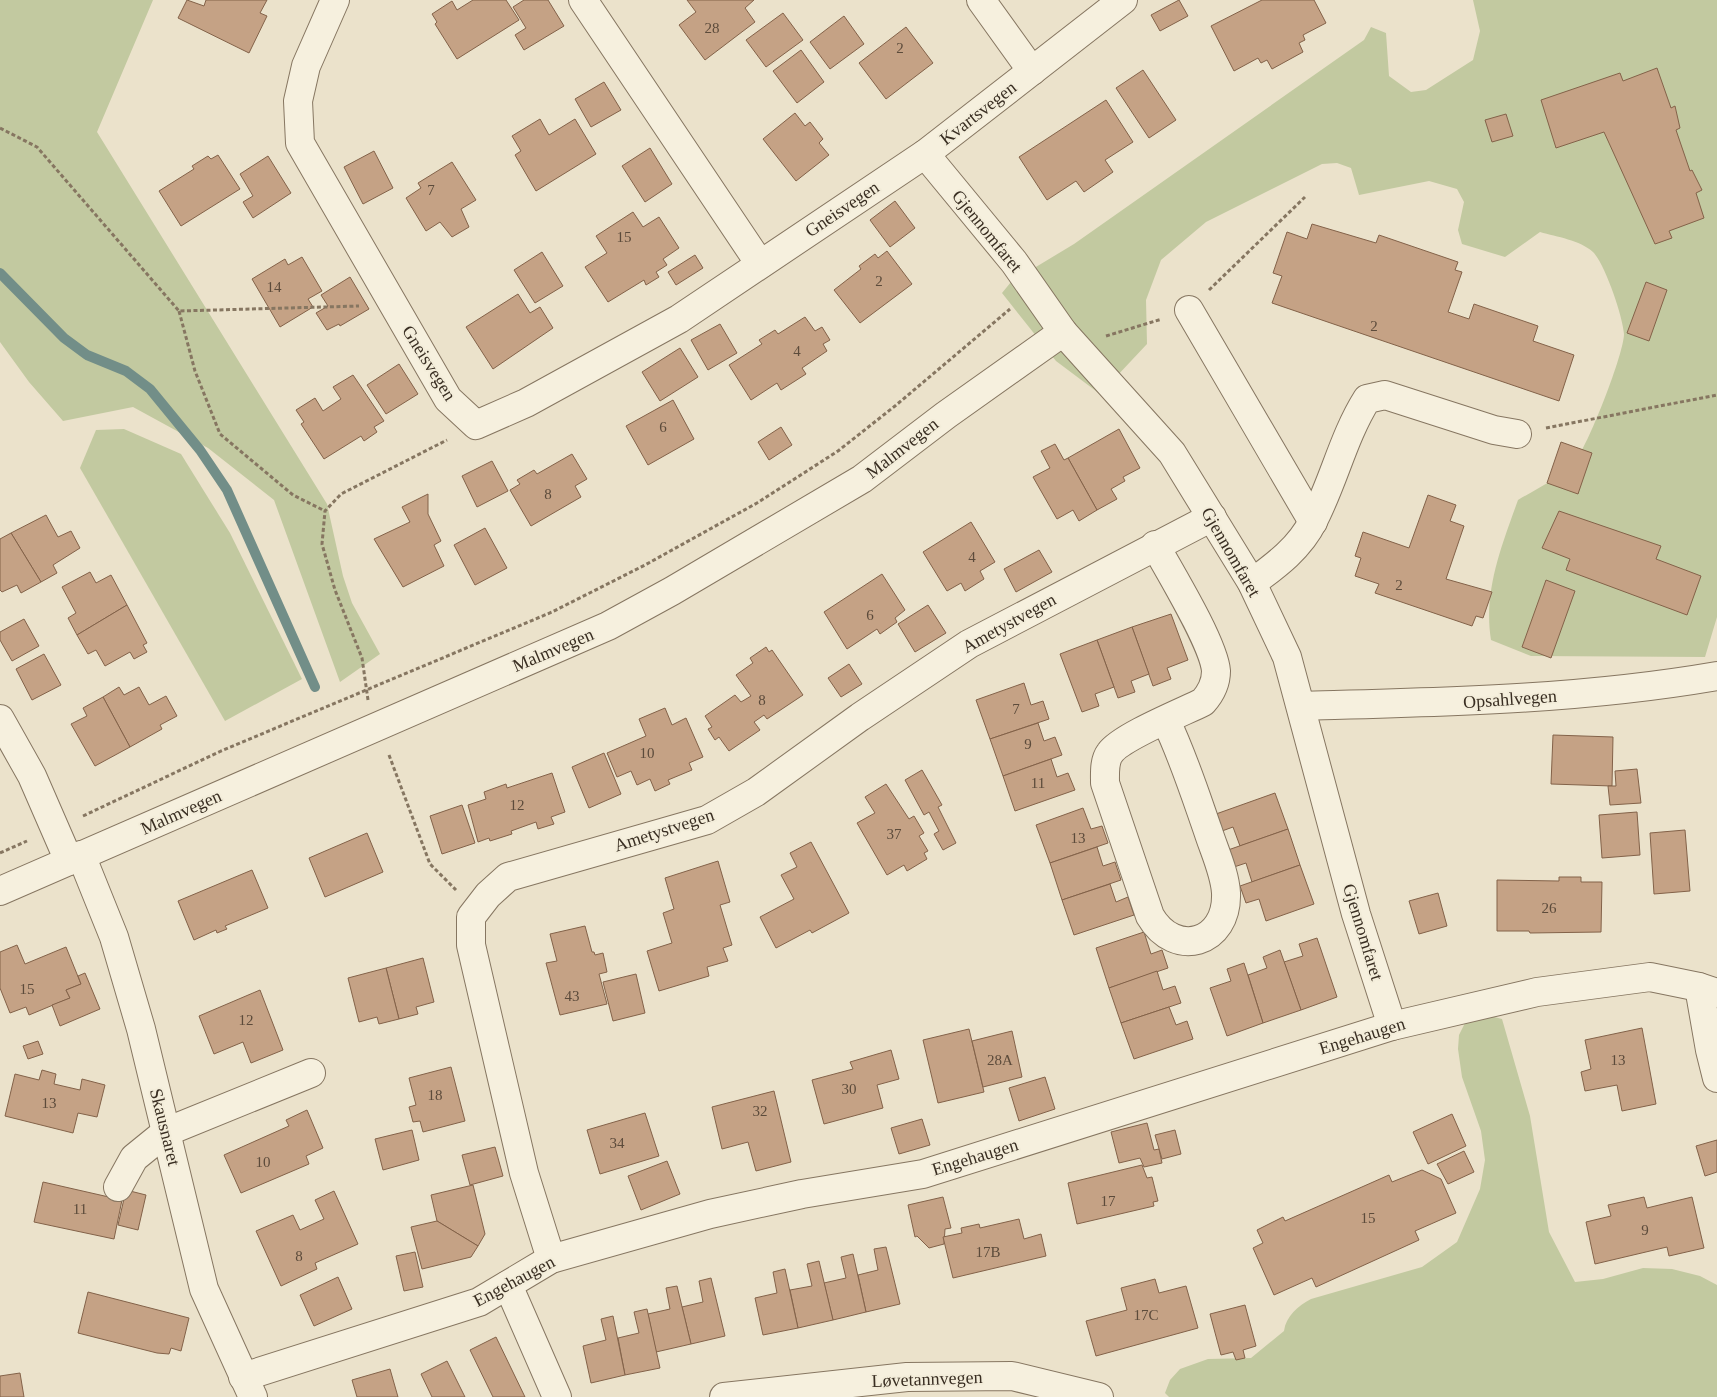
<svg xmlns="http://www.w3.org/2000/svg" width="1717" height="1397" viewBox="0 0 1717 1397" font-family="'Times New Roman',serif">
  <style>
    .green { fill: #c2c9a0 }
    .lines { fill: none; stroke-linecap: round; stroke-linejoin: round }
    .stream { stroke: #728e88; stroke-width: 10 }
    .building { fill: #c5a285; stroke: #836249 }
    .minor-casing { stroke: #867661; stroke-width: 30 }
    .path { stroke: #867661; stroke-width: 3; stroke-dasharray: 4 2.5; stroke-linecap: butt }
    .minor { stroke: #f6f0de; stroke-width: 28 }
    .labels { text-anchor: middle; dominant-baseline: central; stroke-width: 4; stroke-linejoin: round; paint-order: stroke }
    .number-label { font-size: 15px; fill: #5c4b3b }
    .street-label { font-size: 18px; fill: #392e22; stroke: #f3edda }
  </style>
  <rect width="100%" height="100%" fill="#ebe2cb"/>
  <!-- green -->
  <g class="green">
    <path d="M0,0h153l-56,132 230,372 16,72 9,27 28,51 -40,28 -66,-182 -66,-52 -75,-41 -70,14 -34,-39 -29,-40z"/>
    <path d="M1473,0h244v617l-12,40 -174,-1 -40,-16c-8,-49 11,-95 27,-140 20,-12 45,-23 59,-42 12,-15 47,-105 47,-124 -1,-17 -19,-70 -31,-82 -13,-12 -36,-15 -53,-20l-35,25 -43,-13 -4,-14 6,-28 -7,-13 -28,-8 -70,14 -8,-27 -14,-5 -15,1 -116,58 -45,38 -15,40 1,44 -47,50 -44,-33 -54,-68 9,-11 63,-38 290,-204 7,-13 15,6 3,43 22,16 15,-2 47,-30 7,-29z"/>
    <path d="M124,429l57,25 49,79 72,146 -77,42 -145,-253 16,-38z"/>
    <path d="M1475,1012l27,7 28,97 19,116 26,50 28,-3 40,-11 29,1 28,7 17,9v112h-548l-4,-4 5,-13 10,-11 28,-10 43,-1 33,-27c2,-15 14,-25 27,-32l111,-32 35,-25 23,-53 5,-29 -4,-29 -19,-54 -4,-28 1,-14 10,-20z"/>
  </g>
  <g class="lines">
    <!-- stream -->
    <path class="stream" d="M0,273l64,65 23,17 39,16 24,18 50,61 27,40 88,197"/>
  </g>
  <!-- building -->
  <g class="building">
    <path d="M187,0l17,6 2,-6h61l-7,13 7,3 -18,37 -71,-35z"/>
    <path d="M473,0h33l13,20 -62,39 -22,-35 2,-2 -5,-8 20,-13 5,9z"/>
    <path d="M524,0h24l16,26 -40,24 -9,-15 11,-7 -13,-21z"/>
    <path d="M687,0h67l-9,8 10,14 -50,38 -26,-35 17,-13z"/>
    <path d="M1179,0l9,16 -28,15 -9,-16z"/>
    <path d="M1262,0h52l12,23 -23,12 2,5 -6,3 4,9 -31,17 -5,-9 -6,3 -3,-5 -24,13 -23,-45z"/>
    <path d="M783,13l20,27 -37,27 -20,-27z"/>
    <path d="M844,16l20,28 -34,25 -20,-27z"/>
    <path d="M906,27l27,36 -47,36 -27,-36z"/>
    <path d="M801,50l23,32 -27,21 -24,-32z"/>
    <path d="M1657,68l14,40 4,-2 5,22 -4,2 14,41 2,-1 10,20 -6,3 8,25 -35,13 3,7 -17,6 -51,-112 -48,16 -15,-48 79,-27 3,8z"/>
    <path d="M1143,70l33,50 -27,18 -33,-50z"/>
    <path d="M604,82l17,28 -30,17 -16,-28z"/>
    <path d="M1106,100l27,42 -28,18 8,12 -29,20 -8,-11 -29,19 -28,-43z"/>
    <path d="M795,113l10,13 5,-4 13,17 -4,4 10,12 -33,26 -33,-42z"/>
    <path d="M1506,114l7,22 -21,6 -7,-22z"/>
    <path d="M540,119l9,16 26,-16 21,35 -60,37 -21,-36 6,-4 -9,-15z"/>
    <path d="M650,148l22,36 -27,18 -23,-36z"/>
    <path d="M374,151l19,37 -30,16 -19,-37z"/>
    <path d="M218,155l22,34 -59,37 -22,-35 35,-22 -2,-3 16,-10 3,3z"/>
    <path d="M268,156l23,37 -38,25 -10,-16 10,-6 -13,-22z"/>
    <path d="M452,162l24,38 -15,9 8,18 -17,10 -12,-15 -14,9 -20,-33 15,-10 -3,-5z"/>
    <path d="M895,201l20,27 -25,19 -20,-27z"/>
    <path d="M633,212l10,15 16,-10 20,31 -16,11 4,6 -11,7 3,5 -13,8 -2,-5 -36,22 -23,-35 22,-14 -11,-17z"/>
    <path d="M1312,224l64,19 3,-8 79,27 -3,8 7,2 -14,40 21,7 5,-15 64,22 -5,15 41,14 -15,46 -287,-98 10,-27 -9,-3 14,-41 20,7z"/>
    <path d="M887,251l25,33 -52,39 -26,-33 27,-21 -2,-3 16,-12 3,4z"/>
    <path d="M542,252l21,34 -28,17 -21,-33z"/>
    <path d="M695,255l8,13 -27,17 -8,-13z"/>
    <path d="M302,257l20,34 -14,8 5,8 -33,20 -28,-48 33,-20 3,6z"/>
    <path d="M350,277l19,32 -29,17 -1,-2 -12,6 -11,-17 12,-7 -7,-11z"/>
    <path d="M1646,282l21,8 -18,51 -22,-8z"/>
    <path d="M518,294l12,19 10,-6 13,21 -60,41 -27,-42z"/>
    <path d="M805,317l10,14 7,-4 8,13 -7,4 4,7 -25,17 4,6 -25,16 -4,-7 -26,17 -22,-35 33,-21 -3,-4 16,-10 3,4z"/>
    <path d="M720,324l17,29 -29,17 -17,-30z"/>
    <path d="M680,348l18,29 -38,24 -18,-29z"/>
    <path d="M399,364l19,30 -32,20 -19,-29z"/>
    <path d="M353,375l31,46 -10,6 3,5 -13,9 -3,-5 -37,23 -23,-35 3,-2 -8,-12 19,-12 8,13 18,-12 -8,-12z"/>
    <path d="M673,400l21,39 -46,26 -22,-39z"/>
    <path d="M781,427l11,18 -23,15 -11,-18z"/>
    <path d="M1119,429l21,39 -17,9 2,4 -14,8 6,10 -20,11 -29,-52z"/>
    <path d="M1561,442l31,11 -14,41 -31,-11z"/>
    <path d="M1055,444l9,16 4,-2 29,52 -18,11 -6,-11 -16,9 -24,-42 17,-9 -9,-17z"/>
    <path d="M572,454l15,25 -12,7 6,11 -50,29 -21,-36 10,-6 -3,-4 17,-10 3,4z"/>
    <path d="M492,461l16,30 -31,16 -15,-31z"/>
    <path d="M428,494v20l13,27 -7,4 10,21 -41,21 -29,-48 36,-17 -8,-15z"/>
    <path d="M1428,495l28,10 -6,16 14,5 -18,53 46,13 -9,26 -7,-2 -4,10 -97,-33 4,-9 -24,-8 6,-18 -6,-2 8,-24 46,16z"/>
    <path d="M1559,511l102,35 -5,13 45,17 -14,39 -121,-45 4,-11 -28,-11z"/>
    <path d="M46,515l12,22 13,-6 9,17 -27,17 4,8 -16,9 -30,-49z"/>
    <path d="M971,522l24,40 -15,9 4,8 -19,12 -4,-8 -14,8 -24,-39z"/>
    <path d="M485,528l22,40 -32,17 -21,-40z"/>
    <path d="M11,533l30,49 -20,11 -4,-8 -15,7 -2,-2v-51z"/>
    <path d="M1039,550l13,22 -36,20 -12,-23z"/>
    <path d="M90,572l6,11 15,-8 16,30 -50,30 -9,-17 8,-5 -14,-26z"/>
    <path d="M882,574l23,36 -10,8 2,4 -17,12 -3,-5 -30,20 -23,-37z"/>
    <path d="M1546,580l29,11 -24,67 -29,-11z"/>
    <path d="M127,605l20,38 -4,2 4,7 -13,7 -4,-7 -25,14 -9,-16 -8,4 -11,-19z"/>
    <path d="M928,605l18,28 -31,19 -17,-28z"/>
    <path d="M1171,614l17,46 -21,8 4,11 -18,7 -21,-59z"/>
    <path d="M24,619l15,27 -27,15 -12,-21v-8z"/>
    <path d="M1132,627l17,47 -18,7 4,11 -17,6 -21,-58z"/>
    <path d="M1097,640l17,47 -19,7 4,12 -17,6 -22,-58z"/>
    <path d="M766,647l3,5 3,-2 31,45 -36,24 -3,-4 -10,7 6,8 -31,21 -10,-14 -4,3 -7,-11 4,-2 -7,-11 30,-21 6,7 10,-6 -15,-21 17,-12 -3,-5z"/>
    <path d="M44,654l17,31 -29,15 -16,-31z"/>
    <path d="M849,664l13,20 -21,13 -13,-19z"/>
    <path d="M1024,683l7,22 12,-4 6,18 -59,20 -14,-39z"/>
    <path d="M119,687l5,8 15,-8 10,18 17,-9 11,20 -17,9 2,4 -32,18 -27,-50z"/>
    <path d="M103,697l27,50 -35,19 -24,-42 16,-8 -4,-8z"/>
    <path d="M665,708l7,17 14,-7 17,39 -14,6 3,7 -24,10 2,4 -15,7 -5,-12 -13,6 -6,-14 -14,6 -10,-24 39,-17 -7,-17z"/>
    <path d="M1038,723l6,18 11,-4 7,18 -59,21 -13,-37z"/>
    <path d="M1553,735l60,2 -1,49 -61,-2z"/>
    <path d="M604,753l17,41 -32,14 -17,-41z"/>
    <path d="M1051,759l6,18 11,-4 7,17 -60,21 -12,-35z"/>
    <path d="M1637,769l4,34 -31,2 -2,-19h8l-1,-15z"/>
    <path d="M922,770l20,35 -4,2 18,36 -13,7 -9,-16 5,-3 -10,-19 -5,3 -19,-35z"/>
    <path d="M552,773l13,39 -14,5 3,7 -16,5 -2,-7 -25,9 1,3 -22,7 -1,-3 -11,4 -10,-37 18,-6 -2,-7 22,-8 1,4z"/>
    <path d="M886,784l23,35 5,-3 10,17 -5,3 9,15 -4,2 3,6 -20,12 -3,-6 -17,10 -30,-52 18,-10 -10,-16z"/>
    <path d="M1275,793l13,36 -48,17 -7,-19 -11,4 -6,-17z"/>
    <path d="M462,805l13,38 -33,11 -12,-38z"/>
    <path d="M1083,808l8,21 11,-3 6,17 -58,20 -14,-38z"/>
    <path d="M1637,812l3,43 -38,3 -3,-43z"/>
    <path d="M1288,829l12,36 -48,17 -6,-19 -12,4 -6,-17z"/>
    <path d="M1685,830l5,61 -36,3 -4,-61z"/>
    <path d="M367,833l16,39 -58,25 -16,-39z"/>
    <path d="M811,842l38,71 -37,20 -2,-3 -34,18 -16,-31 34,-18 -13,-24 16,-8 -7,-14z"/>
    <path d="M1097,847l6,19 12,-4 6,18 -59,20 -12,-37z"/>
    <path d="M718,861l12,41 -10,3 12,40 -9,3 5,13 -21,6 2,9 -50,15 -12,-40 25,-8 -9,-30 11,-4 -9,-31z"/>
    <path d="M1300,865l14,39 -48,17 -7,-22 -13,4 -6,-17z"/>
    <path d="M252,870l16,38 -43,18 2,3 -10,4 -1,-3 -22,10 -16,-39z"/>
    <path d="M1559,877h22v5h21l-1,50 -71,1 -1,-2h-32v-51l62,1z"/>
    <path d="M1110,884l6,18 12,-5 6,18 -60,20 -12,-35z"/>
    <path d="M1438,893l9,33 -28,8 -10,-33z"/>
    <path d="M585,926l7,26h2l1,3 8,-2 4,19 -8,2 8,30 -47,11 -14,-52 11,-2 -7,-27z"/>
    <path d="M1144,932l7,22 11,-4 6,18 -59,20 -13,-40z"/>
    <path d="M1317,938l20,59 -36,13 -17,-48 19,-6 -4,-12z"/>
    <path d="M17,945l8,19 41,-17 15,37 -15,6 4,8 -41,17 -3,-8 -16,6 -10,-25v-36z"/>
    <path d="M1280,950l21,60 -38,13 -15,-48 19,-7 -4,-11z"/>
    <path d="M423,958l11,44 -18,5 2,7 -19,5 -13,-51z"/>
    <path d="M1244,963l19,60 -36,13 -17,-48 21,-7 -4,-12z"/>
    <path d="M386,968l13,51 -20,5 -2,-7 -18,5 -11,-44z"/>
    <path d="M1157,971l6,19 12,-4 6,17 -60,20 -12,-35z"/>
    <path d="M85,973l15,36 -40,17 -8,-21 18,-7 -4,-8 15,-6 -3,-8z"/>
    <path d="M636,974l9,39 -32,8 -10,-39z"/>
    <path d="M260,990l23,60 -32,13 -8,-21 -29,12 -15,-38z"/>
    <path d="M1169,1007l7,18 11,-4 6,18 -59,20 -13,-36z"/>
    <path d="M1642,1028l14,76 -34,7 -5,-26 -32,6 -4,-19 10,-3 -6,-29z"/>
    <path d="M969,1029l15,63 -46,11 -15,-63z"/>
    <path d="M1012,1031l10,46 -39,10 -11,-46z"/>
    <path d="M38,1041l5,13 -15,5 -5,-13z"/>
    <path d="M891,1050l8,29 -22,6 6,23 -59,16 -12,-44 41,-11 -3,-7z"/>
    <path d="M451,1067l14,54 -42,11 -3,-11 -7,1 -4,-15 7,-2 -7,-27z"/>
    <path d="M42,1070l14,4 -2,10 26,6 2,-11 23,6 -8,32 -19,-4 -5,20 -68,-17 10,-42 24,6z"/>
    <path d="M1045,1077l10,32 -36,12 -10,-33z"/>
    <path d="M774,1091l17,71 -35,9 -8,-29 -26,7 -10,-42z"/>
    <path d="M307,1110l16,38 -17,8 3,8 -68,29 -17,-38 65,-29 -3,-6z"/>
    <path d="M645,1113l14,43 -59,18 -13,-44z"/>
    <path d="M1452,1114l14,32 -38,18 -15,-32z"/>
    <path d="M922,1119l8,26 -31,9 -8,-26z"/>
    <path d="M1147,1123l7,27 5,-1 3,14 -18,4 -4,-9 -21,5 -8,-31z"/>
    <path d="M412,1130l7,30 -36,10 -8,-31z"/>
    <path d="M1175,1130l6,24 -19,5 -7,-24z"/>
    <path d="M1717,1140v32l-12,4 -9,-30z"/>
    <path d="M495,1147l8,29 -33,9 -8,-30z"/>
    <path d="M1464,1151l10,21 -26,12 -11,-20z"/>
    <path d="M667,1161l13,33 -39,16 -13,-34z"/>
    <path d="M1142,1165l5,13 5,-1 6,24 -5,1 1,4 -77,18 -9,-41z"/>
    <path d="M1422,1170l19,9 15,34 -41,18 4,9 -103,47 -4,-9 -38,17 -21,-47 10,-5 -6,-13 26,-13 2,4 104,-46 3,7z"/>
    <path d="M43,1182l79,18 -8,39 -80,-17z"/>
    <path d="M473,1185l12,49 -7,12 -41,-25 -6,-26z"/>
    <path d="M126,1190l20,5 -8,35 -20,-5z"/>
    <path d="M334,1191l24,53 -43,19 2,6 -36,17 -25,-55 37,-16 7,15 24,-11 -9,-19z"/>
    <path d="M943,1197l8,31 -6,1 -1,15 -15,4 -12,-12 -2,1 -7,-32z"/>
    <path d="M1644,1197l3,11 45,-11 12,51 -35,8 -2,-9 -72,17 -9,-42 25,-6 -3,-11z"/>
    <path d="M1019,1219l5,20 17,-5 5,22 -93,22 -10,-41 19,-4 -1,-5 18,-4 1,4z"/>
    <path d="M437,1221l41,25 -7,11 -49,12 -11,-42z"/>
    <path d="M886,1247l14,57 -34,8 -8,-37 20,-5 -4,-21z"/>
    <path d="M415,1252l8,35 -19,4 -8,-35z"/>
    <path d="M853,1254l13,58 -33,8 -9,-37 22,-5 -5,-21z"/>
    <path d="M819,1261l14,59 -35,8 -8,-38 22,-4 -5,-22z"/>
    <path d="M785,1269l13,59 -35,7 -8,-37 22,-5 -4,-21z"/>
    <path d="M338,1277l14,32 -38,17 -14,-31z"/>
    <path d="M711,1278l14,58 -34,8 -9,-37 21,-5 -4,-21z"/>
    <path d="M1155,1279l4,14 27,-7 12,42 -102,28 -10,-35 41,-11 -6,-22z"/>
    <path d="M677,1286l14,58 -35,8 -8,-38 22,-5 -4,-21z"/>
    <path d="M88,1292l101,26 -8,33 -10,-3 -2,6 -12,-1 -79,-20z"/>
    <path d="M1245,1305l11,41 -13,4 2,8 -9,2 -3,-8 -12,3 -11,-41z"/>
    <path d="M647,1309l13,59 -35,7 -7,-37 21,-5 -5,-21z"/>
    <path d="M613,1316l12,59 -34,8 -8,-37 23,-6 -5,-21z"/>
    <path d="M496,1337l29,60h-32l-23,-47z"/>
    <path d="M447,1361l18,36h-33l-11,-23z"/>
    <path d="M390,1369l8,28h-41l-5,-17z"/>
    <path d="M20,1373l4,24h-24v-21z"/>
  </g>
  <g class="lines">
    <defs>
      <g id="minor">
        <path d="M335,0l-29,66 -8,35 2,42 148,256 28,26 50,-22 153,-84 246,-165 198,-154"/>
        <path d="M583,0l177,264"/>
        <path d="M981,0l51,71"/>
        <path d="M925,154l89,108 49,70 109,121 80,130 35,74 69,257 36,112"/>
        <path d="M1189,310l124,212"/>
        <path d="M1155,545c15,27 59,99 61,126 0,13 -5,22 -13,31 -20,10 -82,35 -93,51 -6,8 -5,20 -5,30l45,133c25,43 78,28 76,-23 -1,-20 -12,-43 -18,-62 -13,-37 -25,-75 -42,-110"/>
        <path d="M1252,583c23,-17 48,-35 61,-62 21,-40 30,-84 54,-122l18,-4 109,35 23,4"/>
        <path d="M1301,706c141,-4 277,-6 416,-30"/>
        <path d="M0,719l32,57 37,85"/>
        <path d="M81,855l33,82 27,92 63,260 49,108"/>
        <path d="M0,891l608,-265 64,-35 190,-112 84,-64 117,-83"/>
        <path d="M1699,987l11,63 7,28"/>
        <path d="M118,1187l16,-29 32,-26 145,-59"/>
        <path d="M551,1259l-27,-86 -53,-228v-28l17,-22 20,-18 199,-57 49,-28 104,-75 109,-73 243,-127"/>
        <path d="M508,1285l49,112"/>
        <path d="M243,1377l236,-75 72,-43 159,-45 92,-20 121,-20 469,-148 145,-34 113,-15 49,10 18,6"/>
        <path d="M724,1397l183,-20 105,-1 87,21"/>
      </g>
    </defs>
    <!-- minor casing -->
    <use href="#minor" class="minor-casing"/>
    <!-- path -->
    <g class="path">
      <path d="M0,128l37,19 142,164 180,-5"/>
      <path d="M1209,290l96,-93"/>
      <path d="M179,311l16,60 25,63 73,61 32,16"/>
      <path d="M1106,336l56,-17"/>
      <path d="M1546,428l171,-33"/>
      <path d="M368,700l-6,-42 -27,-68 -13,-46 3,-33 16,-17 106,-54"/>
      <path d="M389,755l41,109 26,26"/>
      <path d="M83,816l138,-65 331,-139 93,-47 112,-62 81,-52 57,-45 115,-97"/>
      <path d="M0,853l27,-12"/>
    </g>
    <!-- minor -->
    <use href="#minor" class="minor"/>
  </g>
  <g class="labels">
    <!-- number labels -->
    <g class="number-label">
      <text x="712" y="28">28</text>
      <text x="900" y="48">2</text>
      <text x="431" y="190">7</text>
      <text x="624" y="237">15</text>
      <text x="879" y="281">2</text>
      <text x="274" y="287">14</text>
      <text x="1374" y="326">2</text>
      <text x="797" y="351">4</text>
      <text x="663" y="427">6</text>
      <text x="548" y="494">8</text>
      <text x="972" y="557">4</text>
      <text x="1399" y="585">2</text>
      <text x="870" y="615">6</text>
      <text x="762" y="700">8</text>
      <text x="1016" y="709">7</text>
      <text x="1028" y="744">9</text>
      <text x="647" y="753">10</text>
      <text x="1038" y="783">11</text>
      <text x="517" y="805">12</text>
      <text x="894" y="834">37</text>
      <text x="1078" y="838">13</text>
      <text x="1549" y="908">26</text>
      <text x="27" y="989">15</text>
      <text x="572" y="996">43</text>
      <text x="246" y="1020">12</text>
      <text x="1000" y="1060">28A</text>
      <text x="1618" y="1060">13</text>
      <text x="849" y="1089">30</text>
      <text x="435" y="1095">18</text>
      <text x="49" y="1103">13</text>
      <text x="760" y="1111">32</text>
      <text x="617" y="1143">34</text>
      <text x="263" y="1162">10</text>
      <text x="1108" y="1201">17</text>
      <text x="80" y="1209">11</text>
      <text x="1368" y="1218">15</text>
      <text x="1645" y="1230">9</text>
      <text x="988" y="1252">17B</text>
      <text x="299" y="1256">8</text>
      <text x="1146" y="1315">17C</text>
    </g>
    <!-- street labels -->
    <g class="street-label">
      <text transform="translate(978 113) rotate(-38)">Kvartsvegen</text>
      <text transform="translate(842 209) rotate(-34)">Gneisvegen</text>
      <text transform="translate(987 231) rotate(51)">Gjennomfaret</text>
      <text transform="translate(429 363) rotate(58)">Gneisvegen</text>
      <text transform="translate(902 448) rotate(-38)">Malmvegen</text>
      <text transform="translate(1231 552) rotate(60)">Gjennomfaret</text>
      <text transform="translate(1009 623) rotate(-29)">Ametystvegen</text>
      <text transform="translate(553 650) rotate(-23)">Malmvegen</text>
      <text transform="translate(1510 699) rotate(-4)">Opsahlvegen</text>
      <text transform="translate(181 812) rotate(-24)">Malmvegen</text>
      <text transform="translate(664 830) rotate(-18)">Ametystvegen</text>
      <text transform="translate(1363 932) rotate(73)">Gjennomfaret</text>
      <text transform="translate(1362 1036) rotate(-17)">Engehaugen</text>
      <text transform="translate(165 1127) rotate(76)">Skausnaret</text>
      <text transform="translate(975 1157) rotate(-17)">Engehaugen</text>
      <text transform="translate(514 1281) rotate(-28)">Engehaugen</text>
      <text transform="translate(927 1379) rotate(-2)">Løvetannvegen</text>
    </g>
  </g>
</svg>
